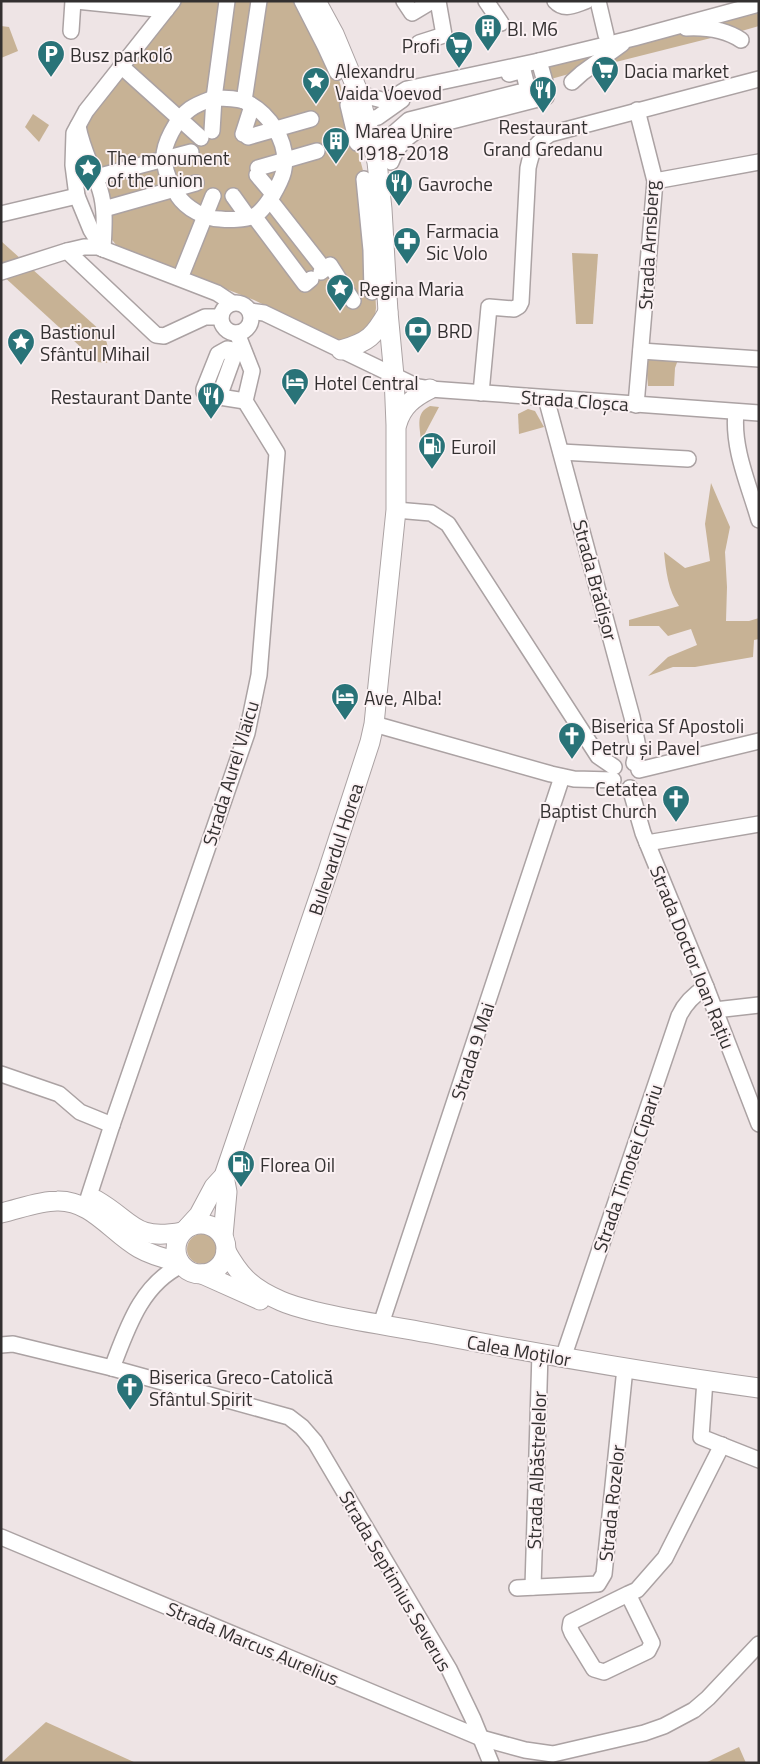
<svg xmlns="http://www.w3.org/2000/svg" width="760" height="1764" viewBox="0 0 760 1764" font-family="'Titillium Web',sans-serif">
  <style>
    .green { fill: #c7b295 }
    .lines { fill: none; stroke-linecap: round; stroke-linejoin: round }
    .minor-casing { stroke: #aba2a3; stroke-width: 18 }
    .major-casing { stroke: #aba2a3; stroke-width: 21 }
    .minor { stroke: #fff; stroke-width: 15 }
    .major { stroke: #fff; stroke-width: 19 }
    .labels { text-anchor: middle; dominant-baseline: central; stroke-width: 4; stroke-linejoin: round; paint-order: stroke }
    .poi-label { font-size: 19px; fill: #333030; stroke: #fbf1f3; text-anchor: start }
    .street-label { font-size: 19px; fill: #333030; stroke: #fbf1f3 }
  </style>
  <rect width="100%" height="100%" fill="#eee4e5"/>
  <!-- green -->
  <g class="green">
    <path d="M181,1h123l32,67 30,114 7,62 3,64 -2,15 -27,20 -15,-5 -78,-38 -137,-54 -8,-10 -25,-110 5,-10z"/>
    <path d="M759,13v13l-21,6 -31,-6z"/>
    <path d="M1,26l8,1 9,24 -17,7z"/>
    <path d="M678,32l41,4 -127,32 30,-20z"/>
    <path d="M606,51l-30,21 -25,7 -3,-14z"/>
    <path d="M33,114l16,11 -10,17 -14,-15z"/>
    <path d="M1,241l101,91c6,11 8,19 5,31l-10,-1 -96,-88z"/>
    <path d="M572,253l26,1 -5,70h-17z"/>
    <path d="M665,350l14,7 -4,11 -1,18h-26l-2,-24z"/>
    <path d="M430,406l9,1 -18,34c-1,-15 -6,-28 9,-35z"/>
    <path d="M528,409l7,2 9,16 -25,7 -1,-20z"/>
    <path d="M711,483l19,44 -5,25 2,35 -1,34h23l10,-3v21l-5,1 -1,17 -58,10h-22l-25,9 20,-19 29,-12 -6,-16 -23,7 -9,-10h-30v-6l50,-14c-11,-16 -13,-35 -15,-54l21,16 25,-7 -5,-37z"/>
    <circle cx="202" cy="1249" r="15"/>
    <path d="M46,1722l90,41h-135z"/>
    <path d="M739,1747l7,16h-41z"/>
  </g>
  <g class="lines">
    <defs>
      <g id="minor">
        <path d="M76,1l90,9"/>
        <path d="M302,1l23,45 12,26"/>
        <path d="M404,1l8,12 20,-12"/>
        <path d="M486,1l15,22"/>
        <path d="M555,1c9,10 19,4 31,0"/>
        <path d="M598,1l8,34"/>
        <path d="M686,28c19,-1 40,2 55,12"/>
        <path d="M71,31l2,-30"/>
        <path d="M419,43l25,-8 -6,-34"/>
        <path d="M539,61l6,21"/>
        <path d="M121,66l80,72"/>
        <path d="M572,82l10,-9 40,-29"/>
        <path d="M359,94l23,6h17"/>
        <path d="M214,98c10,0 21,0 30,3 25,11 45,41 40,68 -1,9 -6,16 -10,24 -5,8 -12,19 -20,23 -9,4 -25,4 -34,3 -15,0 -34,-11 -42,-23 -7,-10 -12,-23 -14,-35 -2,-16 13,-43 26,-52 7,-5 16,-8 24,-11z"/>
        <path d="M389,100l18,-11 132,-28 95,-23 125,-34"/>
        <path d="M244,101l15,-100"/>
        <path d="M348,105l9,38"/>
        <path d="M367,120l11,-3 24,-17"/>
        <path d="M78,126c4,23 15,42 22,64 6,19 4,39 3,59"/>
        <path d="M212,131l2,-33 13,-97"/>
        <path d="M243,134l9,-28"/>
        <path d="M248,137l63,-18"/>
        <path d="M377,162l16,-28 16,-14 119,-30 -5,-20 -14,4"/>
        <path d="M391,162c6,-16 14,-24 29,-33l126,-32"/>
        <path d="M258,168l59,-17"/>
        <path d="M257,175l16,19"/>
        <path d="M96,177l95,-25"/>
        <path d="M364,179l7,71 1,42"/>
        <path d="M655,181l104,-19"/>
        <path d="M233,196l15,21"/>
        <path d="M270,200l54,69"/>
        <path d="M104,209l92,-26"/>
        <path d="M1,214l76,-18"/>
        <path d="M254,216l51,68 6,-5"/>
        <path d="M103,249l-12,-19 -14,-34 -4,-31 1,-32 12,-22 87,-110"/>
        <path d="M67,251l17,-4h14l119,46 15,10"/>
        <path d="M183,271l30,-75"/>
        <path d="M1,272l66,-21 89,84 8,1 41,-19h16"/>
        <path d="M321,272l9,-7 23,36"/>
        <circle cx="236" cy="318" r="15"/>
        <path d="M250,311l14,2 154,74 12,2 329,24"/>
        <path d="M641,351l118,8"/>
        <path d="M244,352l-17,-3 -9,5 -14,35v3l3,3 38,6"/>
        <path d="M481,393l8,-86 25,2 5,-3 2,-4 7,-134c4,-19 7,-24 22,-34l209,-55"/>
        <path d="M219,397l17,-47"/>
        <path d="M546,398l86,319 6,30 -4,16"/>
        <path d="M636,405l19,-224 -18,-71"/>
        <path d="M736,412c-4,36 13,73 23,108"/>
        <path d="M561,452l127,7"/>
        <path d="M396,510l35,3 17,11 150,232 16,11"/>
        <path d="M374,724l177,50 23,5 39,1"/>
        <path d="M639,770l120,-29"/>
        <path d="M630,788l13,45 63,154 53,137"/>
        <path d="M647,843l112,-19"/>
        <path d="M715,1010l44,-5"/>
        <path d="M1,1074l58,20 21,18 32,13"/>
        <path d="M85,1208l27,-83 135,-392 12,-58 18,-222 -32,-52 7,-30 -15,-38"/>
        <path d="M381,1324l181,-547"/>
        <path d="M1,1345l12,-1 99,24 177,49 13,10 13,15 134,227 24,50 18,44"/>
        <path d="M563,1358l116,-342c6,-13 14,-21 27,-29"/>
        <path d="M112,1368c15,-39 29,-84 70,-103"/>
        <path d="M705,1380l-4,57 58,23"/>
        <path d="M1,1537l480,201 44,12 28,4 91,-21 20,-7 30,-16 14,-12 51,-54"/>
        <path d="M533,1587l7,-234"/>
        <path d="M517,1588l81,-4 6,-10 21,-206"/>
        <path d="M628,1594l24,49 -4,8 -44,21 -10,-3 -22,-36 -2,-5 1,-6 57,-28 9,-4 28,-32 57,-113"/>
      </g>
      <g id="major">
        <path d="M341,350c28,-8 33,-14 47,-38"/>
        <path d="M397,424c5,-18 17,-27 33,-35"/>
        <path d="M96,1200c38,22 37,41 86,32"/>
        <path d="M1,1213c18,-4 38,-12 56,-12 35,-1 55,32 82,47 12,7 27,11 40,14"/>
        <circle cx="201" cy="1249" r="25"/>
        <path d="M188,1227l11,-12 15,-28 10,-11 104,-305 42,-129 4,-18 22,-214v-85l-2,-49 -6,-64 -6,-103 -5,-47 -18,-68 -25,-60 -18,-33"/>
        <path d="M223,1236l4,-44 -3,-16"/>
        <path d="M226,1251c15,27 27,38 55,50 11,5 24,8 36,11 37,9 75,14 112,21 110,21 219,40 330,55"/>
        <path d="M202,1274l58,26"/>
      </g>
    </defs>
    <!-- minor casing -->
    <use href="#minor" class="minor-casing"/>
    <!-- major casing -->
    <use href="#major" class="major-casing"/>
    <!-- minor -->
    <use href="#minor" class="minor"/>
    <!-- major -->
    <use href="#major" class="major"/>
  </g>
  <!-- icons -->
  <defs>
    <symbol id="building-pin" viewBox="-11 -11 22 30"><path d="M0 17L-7.5 6A9.5 9.5 0 1 1 7.5 6Z" fill="#297378" stroke="#fbf1f3"/><path d="M-4-6H4V6H1V3H-1V6H-4ZM-2.5-4.3h1.7v1.8h-1.7ZM.8-4.3h1.7v1.8H.8ZM-2.5-1h1.7V.8h-1.7ZM.8-1h1.7V.8H.8Z" fill="#fff"/></symbol>
    <symbol id="supermarket-pin" viewBox="-11 -11 22 30"><path d="M0 17L-7.5 6A9.5 9.5 0 1 1 7.5 6Z" fill="#297378" stroke="#fbf1f3"/><path d="M-6-5.5h2.5l.6 2H6L4.5 2H-2.5L-4.4-4H-6ZM-1.5 3.2a1.3 1.3 0 1 0 .1 0ZM3 3.2a1.3 1.3 0 1 0 .1 0Z" fill="#fff"/></symbol>
    <symbol id="parking-pin" viewBox="-11 -11 22 30"><path d="M0 17L-7.5 6A9.5 9.5 0 1 1 7.5 6Z" fill="#297378" stroke="#fbf1f3"/><path d="M-3.5-5.5H1a3.5 3.5 0 0 1 0 7H-1V5.5H-3.5ZM-1-3.4V-.6H.8a1.4 1.4 0 0 0 0-2.8Z" fill="#fff"/></symbol>
    <symbol id="sight-pin" viewBox="-11 -11 22 30"><path d="M0 17L-7.5 6A9.5 9.5 0 1 1 7.5 6Z" fill="#297378" stroke="#fbf1f3"/><path d="M0-6L1.8-2.2L6-1.7L2.9 1.2L3.7 5.4L0 3.3L-3.7 5.4L-2.9 1.2L-6-1.7L-1.8-2.2Z" fill="#fff"/></symbol>
    <symbol id="restaurant-pin" viewBox="-11 -11 22 30"><path d="M0 17L-7.5 6A9.5 9.5 0 1 1 7.5 6Z" fill="#297378" stroke="#fbf1f3"/><path d="M-5-6h1v4h1v-4h1v4h1v-4h1v5L-1.5 .5V6h-2V.5L-5-1ZM5-6V6H3V1.5H1.5Q1.5-4 5-6Z" fill="#fff"/></symbol>
    <symbol id="pharmacy-pin" viewBox="-11 -11 22 30"><path d="M0 17L-7.5 6A9.5 9.5 0 1 1 7.5 6Z" fill="#297378" stroke="#fbf1f3"/><path d="M-2-6h4v4h4v4h-4v4h-4v-4h-4v-4h4Z" fill="#fff"/></symbol>
    <symbol id="bank-pin" viewBox="-11 -11 22 30"><path d="M0 17L-7.5 6A9.5 9.5 0 1 1 7.5 6Z" fill="#297378" stroke="#fbf1f3"/><path d="M-6-4H6V4H-6ZM0-2.3a2.3 2.3 0 1 0 0 4.6a2.3 2.3 0 1 0 0-4.6Z" fill="#fff"/></symbol>
    <symbol id="hotel-pin" viewBox="-11 -11 22 30"><path d="M0 17L-7.5 6A9.5 9.5 0 1 1 7.5 6Z" fill="#297378" stroke="#fbf1f3"/><path d="M-6-4.5h1.5V1H6V5H4.5V3h-9V5H-6ZM-4 0a1.8 1.8 0 1 1 3.6 0ZM.5 0V-2.5h3Q6-2.5 6 0Z" fill="#fff"/></symbol>
    <symbol id="fuel-pin" viewBox="-11 -11 22 30"><path d="M0 17L-7.5 6A9.5 9.5 0 1 1 7.5 6Z" fill="#297378" stroke="#fbf1f3"/><path d="M-5.5-6h7V0h2V4h1.3V-2.5L3-4.5l.8-.8L6-3V5H2.5V1h-1V6h-7ZM-4.2-4.7v3.2H.2V-4.7Z" fill="#fff"/></symbol>
    <symbol id="church-pin" viewBox="-11 -11 22 30"><path d="M0 17L-7.5 6A9.5 9.5 0 1 1 7.5 6Z" fill="#297378" stroke="#fbf1f3"/><path d="M-1.2-6h2.4v3.5h3.3v2.4h-3.3V6h-2.4V-.1h-3.3v-2.4h3.3Z" fill="#fff"/></symbol>
  </defs>
  <g fill-rule="evenodd">
    <use href="#building-pin" x="472" y="12" width="32" height="43"/>
    <use href="#supermarket-pin" x="443" y="29" width="32" height="43"/>
    <use href="#parking-pin" x="35" y="38" width="32" height="43"/>
    <use href="#supermarket-pin" x="589" y="54" width="32" height="43"/>
    <use href="#sight-pin" x="300" y="65" width="32" height="43"/>
    <use href="#restaurant-pin" x="527" y="74" width="32" height="43"/>
    <use href="#building-pin" x="320" y="125" width="32" height="43"/>
    <use href="#sight-pin" x="72" y="152" width="32" height="43"/>
    <use href="#restaurant-pin" x="383" y="167" width="32" height="43"/>
    <use href="#pharmacy-pin" x="391" y="225" width="32" height="43"/>
    <use href="#sight-pin" x="324" y="272" width="32" height="43"/>
    <use href="#bank-pin" x="402" y="314" width="32" height="43"/>
    <use href="#sight-pin" x="5" y="326" width="32" height="43"/>
    <use href="#hotel-pin" x="279" y="366" width="32" height="43"/>
    <use href="#restaurant-pin" x="195" y="380" width="32" height="43"/>
    <use href="#fuel-pin" x="416" y="430" width="32" height="43"/>
    <use href="#hotel-pin" x="329" y="681" width="32" height="43"/>
    <use href="#church-pin" x="556" y="720" width="32" height="43"/>
    <use href="#church-pin" x="660" y="783" width="32" height="43"/>
    <use href="#fuel-pin" x="225" y="1148" width="32" height="43"/>
    <use href="#church-pin" x="114" y="1371" width="32" height="43"/>
  </g>
  <g class="labels">
    <!-- poi labels -->
    <g class="poi-label">
      <text x="507" y="28">Bl. M6</text>
      <text x="440" y="45" text-anchor="end">Profi</text>
      <text x="70" y="54">Busz parkoló</text>
      <text x="335" y="70">Alexandru<tspan x="335" dy="22">Vaida Voevod</tspan></text>
      <text x="624" y="70">Dacia market</text>
      <text x="543" y="126" text-anchor="middle">Restaurant<tspan x="543" dy="22">Grand Gredanu</tspan></text>
      <text x="355" y="130">Marea Unire<tspan x="355" dy="22">1918-2018</tspan></text>
      <text x="107" y="157">The monument<tspan x="107" dy="22">of the union</tspan></text>
      <text x="418" y="183">Gavroche</text>
      <text x="426" y="230">Farmacia<tspan x="426" dy="22">Sic Volo</tspan></text>
      <text x="359" y="288">Regina Maria</text>
      <text x="437" y="330">BRD</text>
      <text x="40" y="331">Bastionul<tspan x="40" dy="22">Sfântul Mihail</tspan></text>
      <text x="314" y="382">Hotel Central</text>
      <text x="192" y="396" text-anchor="end">Restaurant Dante</text>
      <text x="451" y="446">Euroil</text>
      <text x="364" y="697">Ave, Alba!</text>
      <text x="591" y="725">Biserica Sf Apostoli<tspan x="591" dy="22">Petru și Pavel</tspan></text>
      <text x="657" y="788" text-anchor="end">Cetatea<tspan x="657" dy="22">Baptist Church</tspan></text>
      <text x="260" y="1164">Florea Oil</text>
      <text x="149" y="1376">Biserica Greco-Catolică<tspan x="149" dy="22">Sfântul Spirit</tspan></text>
    </g>
    <!-- street labels -->
    <g class="street-label">
      <text transform="translate(648 245) rotate(-87)">Strada Arnsberg</text>
      <text transform="translate(575 400) rotate(4)">Strada Cloșca</text>
      <text transform="translate(596 580) rotate(75)">Strada Brădișor</text>
      <text transform="translate(230 773) rotate(-73)">Strada Aurel Vlaicu</text>
      <text transform="translate(335 849) rotate(-72)">Bulevardul Horea</text>
      <text transform="translate(693 957) rotate(68)">Strada Doctor Ioan Rațiu</text>
      <text transform="translate(472 1051) rotate(-72)">Strada 9 Mai</text>
      <text transform="translate(627 1168) rotate(-71)">Strada Timotei Cipariu</text>
      <text transform="translate(519 1350) rotate(10)">Calea Moților</text>
      <text transform="translate(536 1470) rotate(-88)">Strada Albăstrelelor</text>
      <text transform="translate(611 1503) rotate(-84)">Strada Rozelor</text>
      <text transform="translate(396 1581) rotate(60)">Strada Septimius Severus</text>
      <text transform="translate(253 1643) rotate(23)">Strada Marcus Aurelius</text>
    </g>
  </g>
  <!-- border -->
  <rect width="760" height="1764" fill="none" stroke="#333030" stroke-width="5"/>
</svg>
